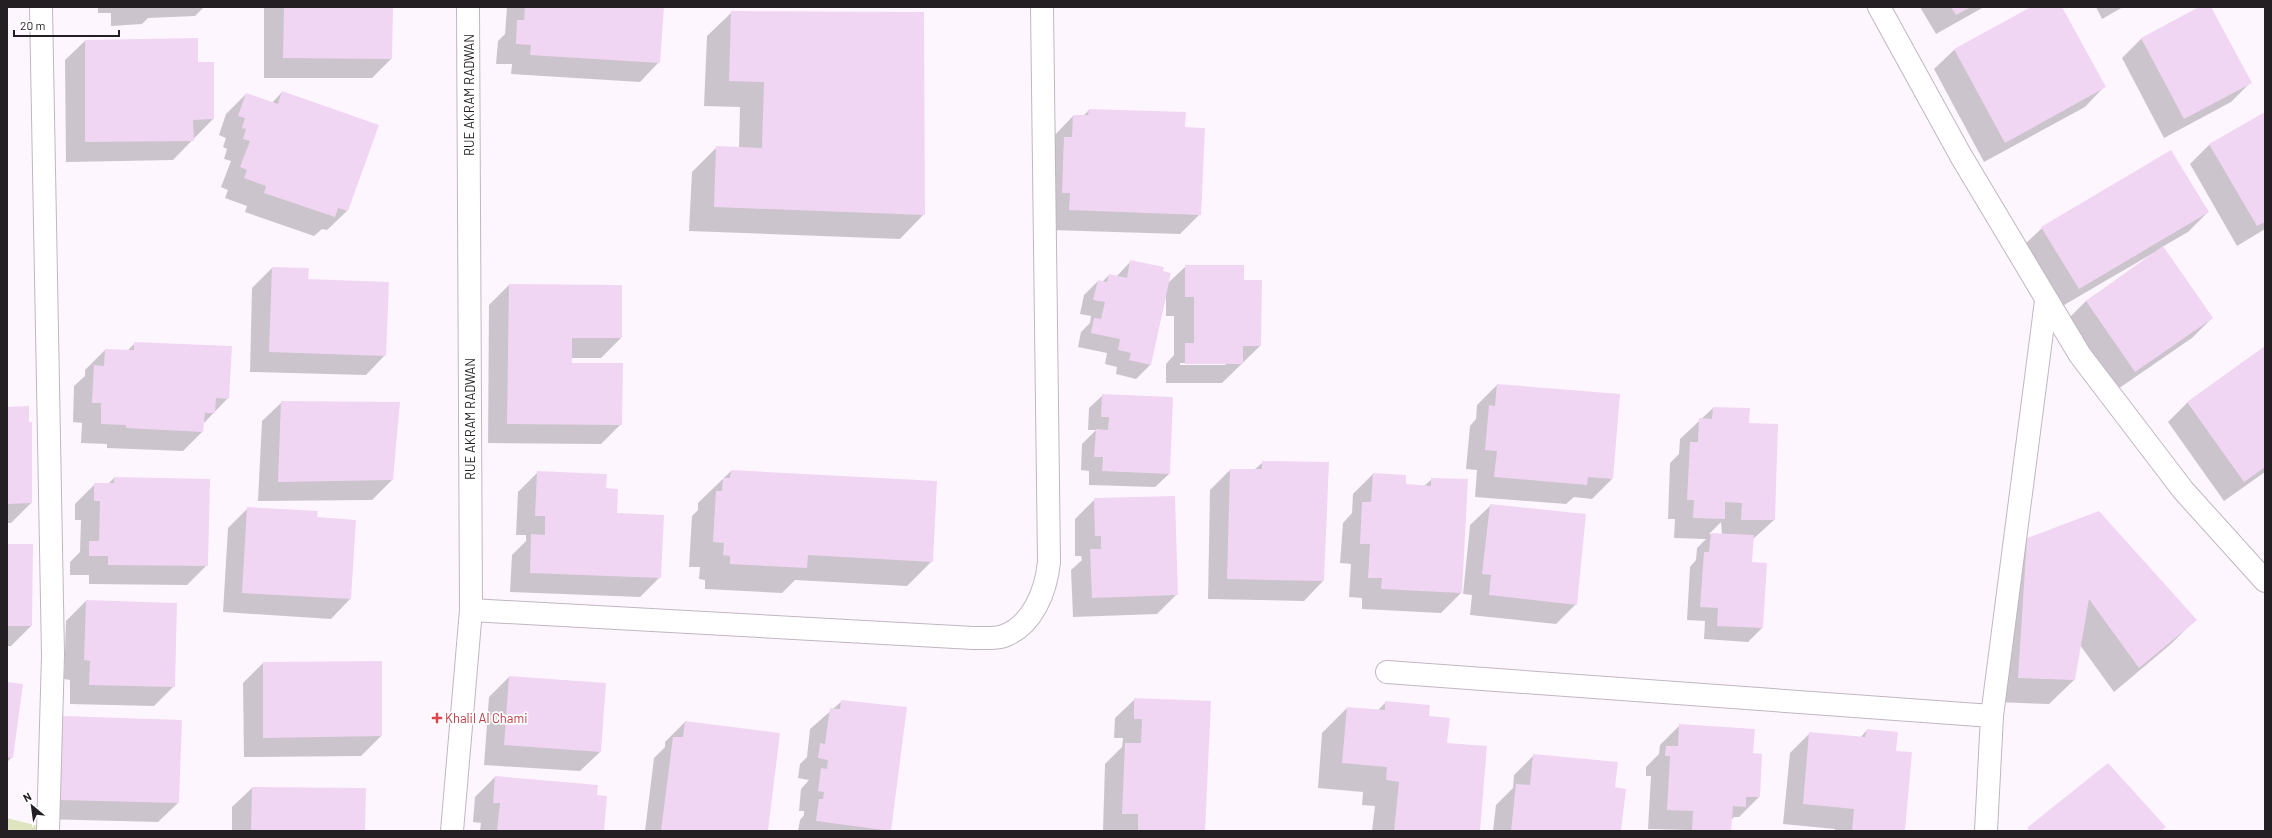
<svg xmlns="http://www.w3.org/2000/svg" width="2272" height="838" viewBox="0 0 2272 838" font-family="Barlow,sans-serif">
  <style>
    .green { fill: #e0e5c1 }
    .shadow { fill: #0003; fill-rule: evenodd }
    .building { fill: #f1d6f3 }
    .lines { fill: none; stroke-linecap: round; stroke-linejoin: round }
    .minor-casing { stroke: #c0b6c1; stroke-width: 24 }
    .major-casing { stroke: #c0b6c1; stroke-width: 24 }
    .minor { stroke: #fff; stroke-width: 22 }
    .major { stroke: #fff; stroke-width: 22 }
    .health-dot { fill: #e0444e; stroke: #fff; stroke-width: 1.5 }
    .labels { text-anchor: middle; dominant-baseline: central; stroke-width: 3.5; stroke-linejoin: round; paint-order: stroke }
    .street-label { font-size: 13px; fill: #231f23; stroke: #fff }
    .health-label { font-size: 13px; fill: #be3a42; stroke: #fff; text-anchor: start }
  </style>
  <rect width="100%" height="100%" fill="#fef6ff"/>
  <!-- green -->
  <path class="green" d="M7,818l51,13h-51z"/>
  <!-- shadow -->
  <g class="shadow">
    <path d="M98,7h106l-9,9 -47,2 -6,6 -31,2v-13h-13z"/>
    <path d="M264,7h128v51l-20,20h-108z"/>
    <path d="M507,7h156l-4,55 -19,20 -129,-8 1,-10h-16l2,-23 7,-7z"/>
    <path d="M1920,7h64l-48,27z"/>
    <path d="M2033,7h28l43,80 -19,20 -101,55 -50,-93 20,-19z"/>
    <path d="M2096,7h27l-21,12z"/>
    <path d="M2201,7h9l40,76 -19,19 -67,36 -42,-80 20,-20z"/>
    <path d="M732,12l192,202 -24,25 -211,-8 3,-59 25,-25 22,1 1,-41 -36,-1 3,-70z"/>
    <path d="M197,39v24l16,56 -40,41 -107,2 -1,-102 20,-19z"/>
    <path d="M282,92l65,119 -20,19 -5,-1 -8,7 -69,-24 2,-6 -22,-8 3,-8 -7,-3 10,-26 -7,-2 3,-10 -4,-2 3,-9 -7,-3 7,-21 20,-20 26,9z"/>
    <path d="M1089,110l95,18 16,86 -20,20 -130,-4 4,-94 19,-20h10z"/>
    <path d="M2265,113v116l-28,17 -47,-82 20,-20z"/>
    <path d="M2208,212l-20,20 -26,15 50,71 -20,20 -77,53 -49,-70 20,-20 70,-48 -1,-1 -96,56 -37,-61 20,-19z"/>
    <path d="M1131,261l31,11 5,12 19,-18 57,15 17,65 -38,37h-56v-19l8,-9v-39h-8v-20l-16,69 -14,14 -20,-5 1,-7 -12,-3 2,-11 -29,-6 3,-15 9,-9 1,-7 -11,-2 4,-19 14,-14 4,1 7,-7 7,2zM1180,363h47l-2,2h-45z"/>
    <path d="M272,268l35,12 78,75 -19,20 -116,-3 2,-84z"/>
    <path d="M509,285l112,1v52l-20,20h-30v6l50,60 -20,20 -113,-1 1,-138z"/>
    <path d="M135,343l93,55 -25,26v7l-20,20 -76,-3v-4l-26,-1 1,-20 -9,-1 1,-36 11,-10v-6l20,-20h23z"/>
    <path d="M2265,347v125l-41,29 -56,-79 20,-20z"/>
    <path d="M1497,385l115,94 -20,20 -18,-2 -8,7 -91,-7 2,-27 -11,-1 4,-43 6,-7 1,-14z"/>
    <path d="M1103,395l66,79 -14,13 -66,-2v-14l-8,-1 1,-26 14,-14h-8l1,-22z"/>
    <path d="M282,402l110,78 -20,20 -114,1 4,-80z"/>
    <path d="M7,408l24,15v80l-20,20h-4z"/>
    <path d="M1713,408l35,16 26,96 -22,20 -1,23 11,65 -14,14 -44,-3 1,-18 -18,-1 3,-53 6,-7 1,-12 9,-9 -32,-1 1,-19h-7l2,-56 9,-9 1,-15zM1721,522l1,13 -13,-1z"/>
    <path d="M1263,462l65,1 -5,118 -19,20 -96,-2 2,-109 20,-20h24z"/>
    <path d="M731,471l201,90 -25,25 -112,-6 -13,13 -77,-4v-9l-6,-1 1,-12h-11l3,-51 6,-6v-7z"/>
    <path d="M538,472l67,17 11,25 44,63 -20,20 -130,-5 2,-37 14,-14v-6h-10l2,-43z"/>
    <path d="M1373,474l32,11 19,1 8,-7 29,114 -20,20 -79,-4v-11l-13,-1 2,-33 -11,-1 3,-40 9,-10 1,-19z"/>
    <path d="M114,478l93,87 -20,20 -98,-1v-9h-19v-13l10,-10 1,-32h-6v-16l20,-20h13z"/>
    <path d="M1095,499l82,95 -20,20 -84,3 -2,-47 11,-10 -1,-4h-6v-37z"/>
    <path d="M1490,506l86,98 -20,20 -86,-9 2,-20 -9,-1 7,-69z"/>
    <path d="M248,508l68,10 34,81 -19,20 -108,-7 5,-84z"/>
    <path d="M2028,539l167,81 -24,24 -57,48 -34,-47 -6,35 -25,24 -55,-2 9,-138z"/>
    <path d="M7,545l24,81 -20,20h-4z"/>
    <path d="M86,601l88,85 -20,20 -84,-2v-24l-6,-1 2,-58z"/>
    <path d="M263,663l118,73 -20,20 -117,1 -1,-74z"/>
    <path d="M509,677l96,7 -5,68 -20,19 -96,-6 5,-68z"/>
    <path d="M7,683l5,74 -5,5z"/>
    <path d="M1135,699l69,132h-101l2,-67 17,-17 1,-9h-9l1,-20z"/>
    <path d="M842,701l48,129v1h-92l2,-11 4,-5v-4h-5l2,-22 8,-9 -11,-2 2,-14 7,-7 3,-28z"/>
    <path d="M1386,702l42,15 18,27 33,87h-107l3,-25 -13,-1 1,-13 -45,-4 4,-55 25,-25 30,3z"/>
    <path d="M63,717l115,86 -20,19 -117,-3 2,-82z"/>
    <path d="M685,722l82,109h-122l9,-73 11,-11v-5z"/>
    <path d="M1680,725l72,29 9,1 -2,42 -20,20h-5l-3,3 -1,11 -82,-2 3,-53h-5v-9l13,-13 1,-9z"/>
    <path d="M1867,730l37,101h-69v-2l-52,-5 7,-71 20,-20 50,5z"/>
    <path d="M1534,755l80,33 6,43h-127l3,-26 17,-17 1,-13z"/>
    <path d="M495,777l101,19 7,35h-123l1,-8 -8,-1 2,-25z"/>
    <path d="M252,788l112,43h-132v-24z"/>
  </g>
  <!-- building -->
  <g class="building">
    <path d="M284,7h109l-1,52 -109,-1z"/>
    <path d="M525,7h139l-4,56 -130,-8 1,-10 -15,-1 1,-24h7z"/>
    <path d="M1951,7h20l-15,8z"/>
    <path d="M2031,7h31l44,80 -101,56 -51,-94z"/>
    <path d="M2199,7h12l41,76 -68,36 -43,-81z"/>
    <path d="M731,11l193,1 1,203 -211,-8 2,-61 46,2 2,-66 -35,-1z"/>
    <path d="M198,38v24h16v57l-21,1 1,21 -109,1v-102z"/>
    <path d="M282,91l97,34 -31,86 -10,-3 -3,9 -71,-24 2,-7 -22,-8 3,-8 -7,-3 10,-26 -7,-2 3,-10 -4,-1 3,-10 -7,-2 8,-23 32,11z"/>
    <path d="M1089,109l97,3 -1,15 20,1 -4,87 -132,-5 1,-17h-8l2,-56h8l1,-22h15z"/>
    <path d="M2265,112v110l-8,4 -48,-82z"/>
    <path d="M2171,150l38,62 -130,77 -38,-62z"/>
    <path d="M2163,246l50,72 -78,54 -49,-71z"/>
    <path d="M1130,260l34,7 -1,4 8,2 -20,92 -22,-5 2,-7 -13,-3 2,-11 -29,-6 3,-15 7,1 4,-17 -12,-2 5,-20 9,2 2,-8 18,4z"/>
    <path d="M1185,265h59v15h18l-1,66h-18v18h-58v-21h9v-46h-9z"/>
    <path d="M272,267l37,1 -1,11 81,3 -3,74 -117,-4z"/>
    <path d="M509,284l113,1v53h-50v25h51l-1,62 -115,-1z"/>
    <path d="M134,342l98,4 -3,53 -13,-1 -1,15h-10l-2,19 -77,-4v-3l-25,-1v-21h-9l2,-38 10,1 1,-17 29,1z"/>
    <path d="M2265,346v121l-21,15 -57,-80z"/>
    <path d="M1497,384l123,10 -7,85 -25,-2 -1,8 -93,-8 3,-26 -12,-1 4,-45 6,1z"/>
    <path d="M1102,394l71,3 -3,77 -68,-3 1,-14h-9l2,-28 12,1 1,-13h-8z"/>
    <path d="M281,401l119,1 -7,78 -115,2z"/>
    <path d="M29,406v16h3v81l-25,1v-97z"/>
    <path d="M1713,407l37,1 -1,15 29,1 -3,96h-34l1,-17 -17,-1v17l-32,-1 1,-18h-7l3,-58h8l1,-24 13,1z"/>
    <path d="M1262,461l67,1 -5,119 -97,-2 3,-110h32z"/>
    <path d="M731,470l206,11 -4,81 -125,-7 -1,13 -77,-4v-8l-7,-1 1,-12 -11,-1 3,-51h6l1,-13h7z"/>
    <path d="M537,471l70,3 -1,14 12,1 -1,24 47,2 -3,63 -131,-5 1,-39 14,1v-19h-10z"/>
    <path d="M1373,473l33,2v9l25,2v-8l37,1 -6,114 -81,-4 1,-11h-14l2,-34h-10l2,-42h9z"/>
    <path d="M114,477l96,2 -2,87 -100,-1v-9h-19v-15h10l1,-40h-6v-18h20z"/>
    <path d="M1175,496l3,99 -86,3 -2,-49h11v-13h-6l-1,-38z"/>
    <path d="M1490,504l96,10 -9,91 -88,-10 2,-20 -9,-1z"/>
    <path d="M247,507l71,4 -1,6 39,3 -5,79 -109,-6z"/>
    <path d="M2099,511l98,109 -58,48 -50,-69 -14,81 -57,-2 9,-140z"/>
    <path d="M1711,533l43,2 -2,27 15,1 -4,65 -46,-2 1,-18 -18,-1 4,-55h5z"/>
    <path d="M7,544h26l-1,82h-25z"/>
    <path d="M86,600l91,3 -2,84 -86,-2 1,-24 -6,-1z"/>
    <path d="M382,661v75l-119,2v-76z"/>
    <path d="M509,676l97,7 -5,69 -97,-7z"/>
    <path d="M7,682l16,2 -10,74 -6,-1z"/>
    <path d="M1134,698l77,3 -6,130h-67v-17h-16l3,-71h16l1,-24h-8z"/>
    <path d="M841,700l66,7 -16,124 -75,-10 3,-22h4l1,-7 -6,-1 3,-23 6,1 1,-9 -10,-2 2,-15 5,1 5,-36 10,1z"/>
    <path d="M1385,701l45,4 -1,11 21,2 -3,25 40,3 -7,85h-86l5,-49 -13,-2 1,-13 -45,-4 5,-56 38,3z"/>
    <path d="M63,716l119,4 -3,83 -119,-3z"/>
    <path d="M685,721l95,12 -12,98h-107l12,-94h10z"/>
    <path d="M1679,724l76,5 -2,24 9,1 -2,43h-14v10l-13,-1 -2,25h-39l1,-20 -26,-1 3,-54h-5l1,-10h12z"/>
    <path d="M1867,729l31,3 -2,19 16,1 -7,79h-53l2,-22 -51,-5 6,-72 56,5z"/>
    <path d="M1533,754l85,8 -3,25 11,2 -5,42h-110l5,-47 14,1z"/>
    <path d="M2108,763l58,64 -5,4h-133v-4z"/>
    <path d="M495,776l103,9 -1,10 10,1 -3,35h-107l3,-28h-7z"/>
    <path d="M252,787l114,1 -1,43h-114z"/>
  </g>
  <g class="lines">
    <defs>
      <g id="minor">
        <path d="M41,7l12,648 -5,176"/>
        <path d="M471,610l502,28c9,0 22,1 31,-2 29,-11 42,-45 45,-74l-7,-555"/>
        <path d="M1387,672l605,44"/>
        <path d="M452,831l19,-221 -3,-603"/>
        <path d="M1986,831l6,-115 54,-415"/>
      </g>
      <path id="major" d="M1879,7l82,149 119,199 103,135 82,91"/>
    </defs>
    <!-- minor casing -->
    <use href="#minor" class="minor-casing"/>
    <!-- major casing -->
    <use href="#major" class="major-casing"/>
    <!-- minor -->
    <use href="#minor" class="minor"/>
    <!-- major -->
    <use href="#major" class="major"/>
  </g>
  <!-- markers -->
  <path class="health-dot" d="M435 712h4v4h4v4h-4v4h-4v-4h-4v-4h4z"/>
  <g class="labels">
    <!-- street labels -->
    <g class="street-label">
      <text transform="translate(469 95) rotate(-90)">RUE AKRAM RADWAN</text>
      <text transform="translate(470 419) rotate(-90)">RUE AKRAM RADWAN</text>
    </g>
    <!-- health labels -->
    <g class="health-label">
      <text x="445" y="718">Khalil Al Chami</text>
    </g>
  </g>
  <!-- border -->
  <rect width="2272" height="838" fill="none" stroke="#231f23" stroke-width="16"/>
  <!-- north arrow -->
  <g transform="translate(32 806) rotate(331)" stroke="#ffffff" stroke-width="3" paint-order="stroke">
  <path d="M0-3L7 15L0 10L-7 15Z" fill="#231f23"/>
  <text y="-6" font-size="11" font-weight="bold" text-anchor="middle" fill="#231f23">N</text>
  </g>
  <!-- scale -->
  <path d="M14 30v6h105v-6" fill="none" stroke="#231f23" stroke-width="2"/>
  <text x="20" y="30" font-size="12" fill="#231f23" stroke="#ffffff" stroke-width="3" paint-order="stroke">20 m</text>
</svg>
